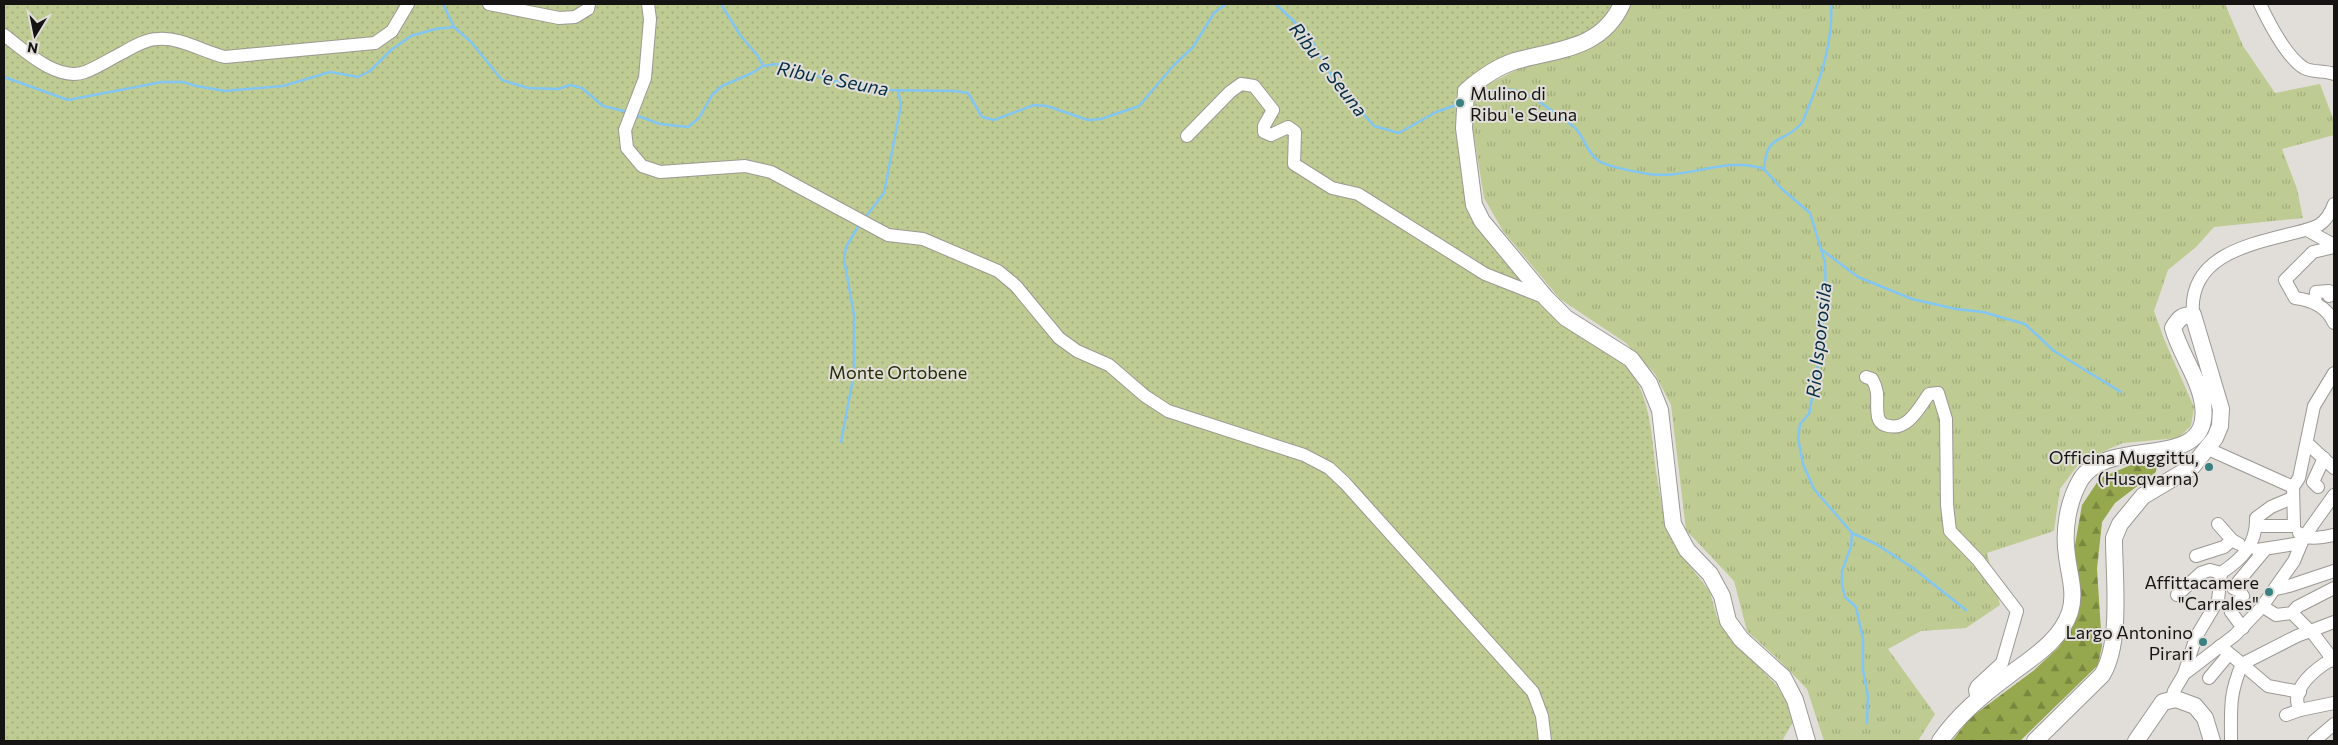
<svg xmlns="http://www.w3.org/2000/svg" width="2338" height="745" viewBox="0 0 2338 745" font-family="Commissioner,sans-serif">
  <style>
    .grass { fill: url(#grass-tufts) }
    .forest { fill: url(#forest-firs) }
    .park { fill: url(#park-dots) }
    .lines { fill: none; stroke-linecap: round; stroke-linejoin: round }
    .stream { stroke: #83c6f4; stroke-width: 2.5 }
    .minor-casing { stroke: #9c9994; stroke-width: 14 }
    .major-casing { stroke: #9c9994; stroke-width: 18 }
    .minor { stroke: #fff; stroke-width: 12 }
    .major { stroke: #fff; stroke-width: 16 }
    .poi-dot { fill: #388082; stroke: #e1ded9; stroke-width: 2 }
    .labels { text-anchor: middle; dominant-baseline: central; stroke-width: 4; stroke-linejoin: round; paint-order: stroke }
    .poi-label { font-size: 18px; fill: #151412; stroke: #e1ded9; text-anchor: end }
    .park-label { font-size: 18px; fill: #262d06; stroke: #e1ded9 }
    .water-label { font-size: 19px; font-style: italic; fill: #052d44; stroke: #e1ded9 }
  </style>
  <defs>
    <pattern id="grass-tufts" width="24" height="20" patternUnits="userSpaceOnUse" patternTransform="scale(1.25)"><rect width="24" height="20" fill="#becb92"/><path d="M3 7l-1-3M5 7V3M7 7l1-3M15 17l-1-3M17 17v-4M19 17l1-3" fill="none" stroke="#a2ad7d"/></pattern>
    <pattern id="forest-firs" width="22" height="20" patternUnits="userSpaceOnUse" patternTransform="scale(1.25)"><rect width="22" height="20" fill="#96a84d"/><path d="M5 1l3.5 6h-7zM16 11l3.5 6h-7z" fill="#79883f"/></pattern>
    <pattern id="park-dots" width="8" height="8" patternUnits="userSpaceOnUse" patternTransform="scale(1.25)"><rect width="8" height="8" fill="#becb92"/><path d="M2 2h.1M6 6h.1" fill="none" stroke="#a2ad7d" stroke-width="1.8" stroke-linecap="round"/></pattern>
  </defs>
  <rect width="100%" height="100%" fill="#e1ded9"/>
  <!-- grass -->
  <path class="grass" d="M1629,4h596l18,42 32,47 45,-9 14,37v14l-52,14 15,40 6,29 -89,9 -18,20 -28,23 -14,41 10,28 30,68 -3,19 -13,12 -55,5 -42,18 -21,28 -6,42 -67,22 13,52 -34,23 -45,3 -33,18 47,65 -17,27h-94l-17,-52 -26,-27 -34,-31 -13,-50 -48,-51 -15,-125 -16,-31 -29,-31 -66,-44 -57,-68 -19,-33 -12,-74 1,-32 57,-29 57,-13 32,-25z"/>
  <!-- forest -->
  <path class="forest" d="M2157,460l-1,12 -41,31 -13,19 -5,47 5,77 -4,19 -78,76h-68l18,-23 63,-47 26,-24 16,-28 -1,-69 8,-45 18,-27 31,-13z"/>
  <!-- park -->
  <path class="park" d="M4,4h1608l-14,23 -10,6 -120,49 -4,96 77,124c24,30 53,36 79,59 31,27 31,72 36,110 3,20 7,40 11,60l7,14 36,47 7,25 7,13 53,56 8,13 8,23 -11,19h-1778z"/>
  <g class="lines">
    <!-- stream -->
    <g class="stream">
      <path d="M443,4l11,23"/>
      <path d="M721,4l19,31 18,21 5,10"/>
      <path d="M1276,4l34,33 26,47 38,42 25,7 37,-21 23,-8"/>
      <path d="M1831,4c2,35 -9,72 -23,104 -2,5 -4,13 -8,17 -19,20 -33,7 -36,44l18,20 28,24 15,49 1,39 -9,71 -8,42 -9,10 -2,14 5,26 11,25 38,44 24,11 37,24 53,42"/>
      <path d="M4,77l64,23 94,-18h21l13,4 29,5 58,-5 47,-14 28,5 12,-6 21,-21 20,-14 24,-7 19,-2 17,15 31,38 26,8 30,1 12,-4 12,3 21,18 25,6"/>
      <path d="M1473,98c37,-17 53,-7 83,16 6,5 16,10 21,16 8,10 11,24 22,31 9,6 33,10 44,12 40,9 82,-18 121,-4"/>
      <path d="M635,115l25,9 28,3 11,-9 13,-23 10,-9 30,-13 11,-7 14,-2 57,17 51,9 70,1 13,2 14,24 12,3 40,-15 13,1 41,14 13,-1 38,-13 34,-40 20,-19 21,-34 12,-9"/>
      <path d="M864,219l20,-26 17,-88 -3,-14"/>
      <path d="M1822,250l36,27 54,22 44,10 27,3 42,12 29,27 67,41"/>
      <path d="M841,442l13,-69v-58l-10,-56 2,-12 13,-22"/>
      <path d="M1852,533l-1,14 -9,24v14l3,12 11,10 7,32v31l5,26 -1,27"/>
    </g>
    <defs>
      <g id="minor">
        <path d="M489,4l70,14 16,-1 13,-8 1,-5"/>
        <path d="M648,4l2,15 -5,59 -20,52 2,18 15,18 18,6 85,-6 26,6 117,63 35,4 75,32 18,15 43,52 18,13 32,14 36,31 23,15 136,44 25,13 16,15 188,209 9,24 3,25"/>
        <path d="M2260,4c9,19 26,53 44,64 9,5 20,2 30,6"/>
        <path d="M4,35c20,15 53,47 81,37 13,-5 25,-13 37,-19 11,-6 24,-14 36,-14 23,-2 45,13 67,18l150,-14 17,-12 16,-27"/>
        <path d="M1187,136l43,-44 11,-8 13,2 19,24 -9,16v6l7,3 17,-8 7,5 -1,32 38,24 26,6 127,80 61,24"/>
        <path d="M2307,230l27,15"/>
        <path d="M2334,247l-21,5 -28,28 10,18c17,2 32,9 39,25"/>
        <path d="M2315,303l1,-11 13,-1v5"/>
        <path d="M2193,315c-5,-56 49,-69 93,-80 11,-3 23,-5 33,-10 8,-5 12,-13 15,-21"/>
        <path d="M1866,377l6,2c9,15 3,23 6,38 1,4 4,7 7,8 22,8 34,-17 44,-31l9,-1 8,26 1,86 3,26 28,29 39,51 -15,52 -25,23 -2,4 2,10"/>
        <path d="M2307,443l27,25"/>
        <path d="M2206,448l87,39"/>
        <path d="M2318,487l-5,-5 11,-24"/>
        <path d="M2218,524l14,16 7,4"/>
        <path d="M2256,526h38"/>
        <path d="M2294,526l-1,-39 6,-9 15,-72 20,-33"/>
        <path d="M2299,533c9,8 24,4 35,2"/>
        <path d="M2257,550l44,-7"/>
        <path d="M2196,556l28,-9 8,-7"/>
        <path d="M2276,589l13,-3 45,-15"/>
        <path d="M2177,595l24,-22 9,-3 11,3c21,-14 36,-29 35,-55l15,-11 21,-9"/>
        <path d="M2262,606l14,9 16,-2 5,-6 37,-19"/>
        <path d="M2292,613l23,23 19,25"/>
        <path d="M2243,628l-12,-16 12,-16 -3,-5 -7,-3 31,-37"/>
        <path d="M2220,646l22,18c-13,31 -11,44 -11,77"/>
        <path d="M2332,659c-15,9 -44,30 -32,51l34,-7"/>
        <path d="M2184,674l12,-37 22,-37 3,-27"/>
        <path d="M2209,678l20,-24"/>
        <path d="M2300,692l-32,-6 -26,-22 55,-28 37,-14"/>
        <path d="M2172,699l2,-8 10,-17 51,-39 26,-27 33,-47 10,-24 30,-42"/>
        <path d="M2286,715l14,-5"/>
        <path d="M2314,741l20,-17"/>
      </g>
      <g id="major">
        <path d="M1622,4c-21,46 -65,45 -107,57 -19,6 -34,17 -49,30l-2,37 10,77 8,16 64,77 20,20 65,41 18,24 11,27 13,114 14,26 23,24 12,22 6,25 13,18 42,38 12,23 12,41"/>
        <path d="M1940,741c18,-26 42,-46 68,-65 23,-18 52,-34 62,-64 6,-19 -1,-38 -3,-56 -4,-26 1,-55 14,-77 29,-45 131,-5 122,-74 -4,-28 -23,-51 -30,-77 6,-10 9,-13 20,-13l28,94 -1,17 -5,12 -23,29 -49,29 -23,28 -6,14c0,40 8,105 -12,137l-67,66"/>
        <path d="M2136,741l27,-39 13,-3 19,7 10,12 7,23"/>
      </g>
    </defs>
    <!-- minor casing -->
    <use href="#minor" class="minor-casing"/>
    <!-- major casing -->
    <use href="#major" class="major-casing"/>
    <!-- minor -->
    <use href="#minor" class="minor"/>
    <!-- major -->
    <use href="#major" class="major"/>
  </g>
  <!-- markers -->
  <g class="poi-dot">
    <circle cx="1460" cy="103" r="5"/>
    <circle cx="2209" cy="467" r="5"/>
    <circle cx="2269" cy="592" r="5"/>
    <circle cx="2203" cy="642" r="5"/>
  </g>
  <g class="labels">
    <!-- poi labels -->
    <g class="poi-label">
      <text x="1470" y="93" text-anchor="start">Mulino di<tspan x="1470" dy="21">Ribu 'e Seuna</tspan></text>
      <text x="2199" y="457">Officina Muggittu,<tspan x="2199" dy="21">(Husqvarna)</tspan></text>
      <text x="2259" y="582">Affittacamere<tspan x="2259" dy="21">"Carrales"</tspan></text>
      <text x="2193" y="632">Largo Antonino<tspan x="2193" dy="21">Pirari</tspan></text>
    </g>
    <!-- park labels -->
    <g class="park-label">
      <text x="898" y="372">Monte Ortobene</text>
    </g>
    <!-- water labels -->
    <g class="water-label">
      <text transform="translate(1329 69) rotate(52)">Ribu 'e Seuna</text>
      <text transform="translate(833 78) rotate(11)">Ribu 'e Seuna</text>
      <text transform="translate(1818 340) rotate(-84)">Rio Isporosila</text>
    </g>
  </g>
  <!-- border -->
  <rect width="2338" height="745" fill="none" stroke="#151412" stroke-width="10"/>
  <!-- north arrow -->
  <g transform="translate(35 35) rotate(190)" stroke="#e1ded9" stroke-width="4" paint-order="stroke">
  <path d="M0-4L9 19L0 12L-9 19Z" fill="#151412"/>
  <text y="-8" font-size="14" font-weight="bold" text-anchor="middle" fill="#151412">N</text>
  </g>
</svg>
